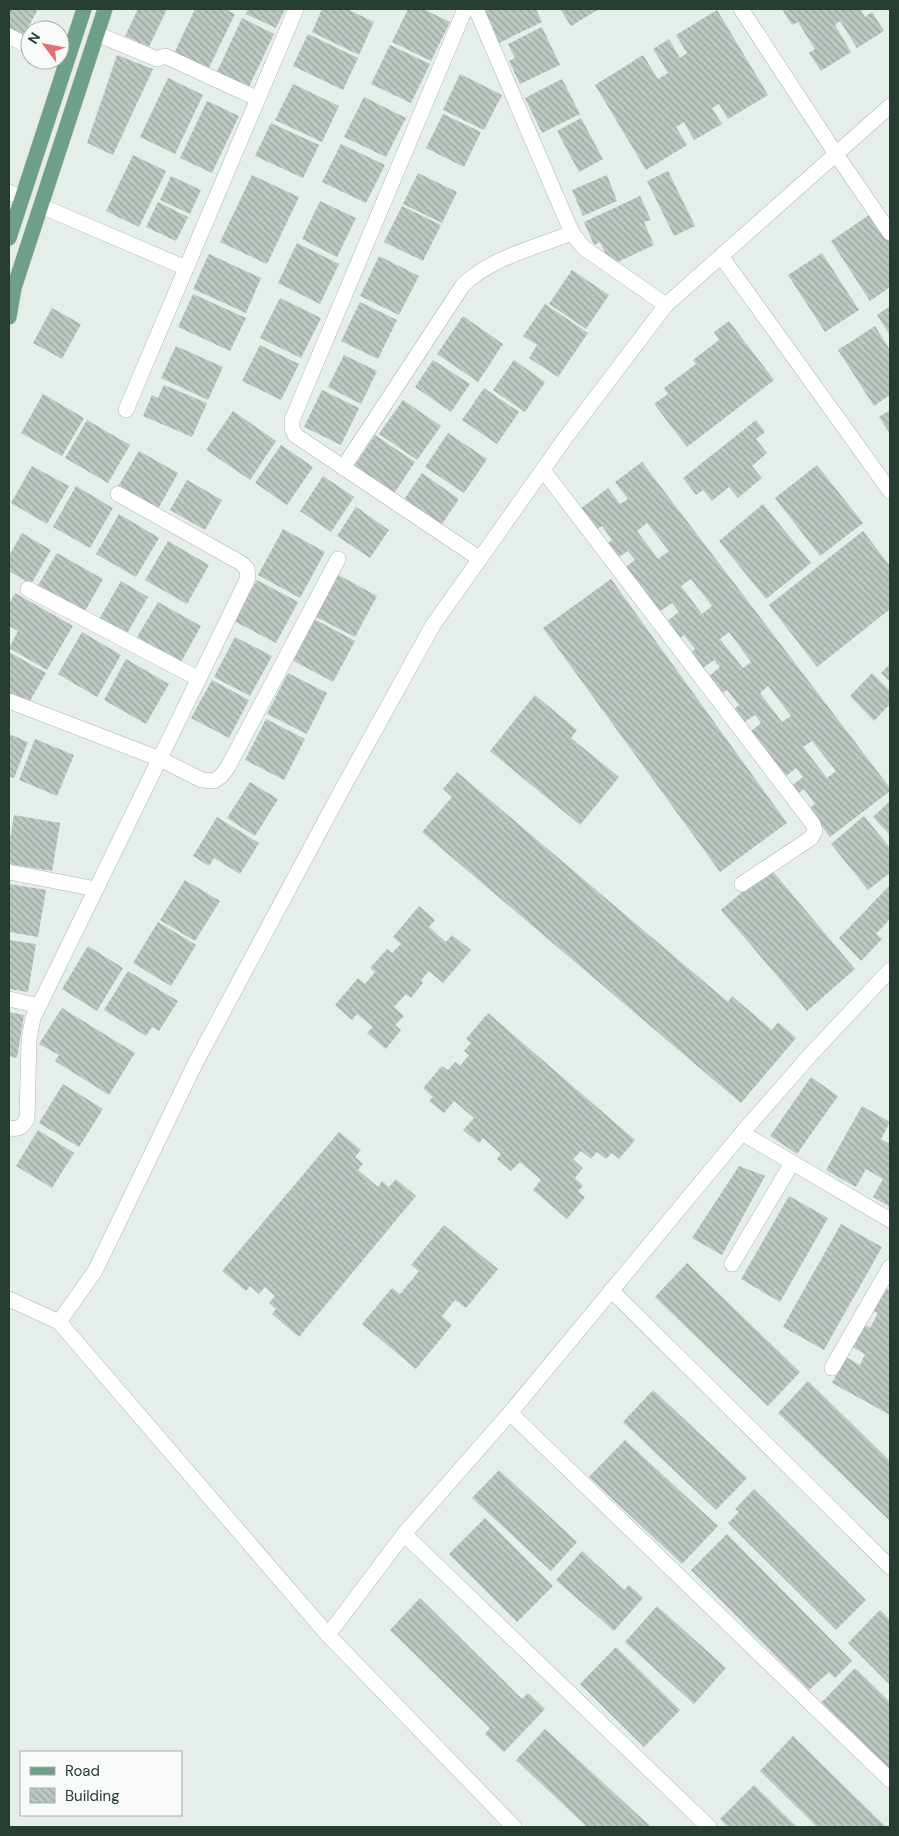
<svg xmlns="http://www.w3.org/2000/svg" width="899" height="1836" viewBox="0 0 899 1836" font-family="'DM Sans',sans-serif">
  <style>
    .building { fill: url(#building-back-hatch); fill-rule: evenodd }
    .lines { fill: none; stroke-linecap: round; stroke-linejoin: round }
    .minor-casing { stroke: #a9b6ae; stroke-width: 16 }
    .major-casing { stroke: #c2c9c6; stroke-width: 16 }
    .minor { stroke: #fff; stroke-width: 15 }
    .major { stroke: #6f9f88; stroke-width: 15 }
  </style>
  <defs>
    <pattern id="building-back-hatch" width="6" height="6" patternUnits="userSpaceOnUse" patternTransform="scale(1.25)"><rect width="6" height="6" fill="#bcc8c1"/><path d="M-1 5l2 2M0 0l6 6M5-1l2 2" fill="none" stroke="#99a49d"/></pattern>
  </defs>
  <rect width="100%" height="100%" fill="#e6eee9"/>
  <!-- building -->
  <g class="building">
    <path d="M9,9h29l-15,28 -14,-8z"/>
    <path d="M138,9h29l-18,38 -24,-11z"/>
    <path d="M195,9h30l10,5 -29,60 -34,-16z"/>
    <path d="M248,9h37l-9,19 -30,-14z"/>
    <path d="M322,9h25l27,13 -15,33 -47,-23z"/>
    <path d="M408,9h15l27,13 -19,39 -39,-19z"/>
    <path d="M483,9h53l6,13 -43,21z"/>
    <path d="M560,9h39l-28,17z"/>
    <path d="M782,9h78l5,8 7,-5 12,19 -27,17 -17,-27 -5,4 16,27 -30,19 -12,-18 6,-4 -17,-27 -6,3z"/>
    <path d="M717,10l51,85 -40,24 -9,-15 -7,4 10,16 -28,16 -10,-18 -8,5 11,18 -41,25 -51,-85 48,-30 15,24 10,-6 -15,-24 16,-10 11,19 7,-5 -11,-18z"/>
    <path d="M242,18l32,16 -26,55 -32,-15z"/>
    <path d="M542,27l18,38 -40,19 -11,-23 6,-3 -7,-14z"/>
    <path d="M308,34l50,24 -15,32 -50,-24z"/>
    <path d="M390,45l40,19 -19,39 -40,-19z"/>
    <path d="M117,55l36,14 -40,86 -26,-12z"/>
    <path d="M460,74l42,21 -18,35 -41,-20z"/>
    <path d="M168,78l35,17 -28,59 -35,-17z"/>
    <path d="M562,79l18,35 -38,19 -17,-35z"/>
    <path d="M293,84l46,22 -17,36 -47,-22z"/>
    <path d="M364,97l42,21 -20,39 -42,-20z"/>
    <path d="M207,101l32,15 -27,57 -32,-15z"/>
    <path d="M443,114l38,18 -17,35 -38,-19z"/>
    <path d="M581,118l22,41 -24,13 -22,-41z"/>
    <path d="M271,123l48,22 -16,33 -48,-22z"/>
    <path d="M341,144l44,21 -19,38 -44,-21z"/>
    <path d="M133,155l33,16 -27,56 -33,-16z"/>
    <path d="M668,171l27,55 -21,10 -27,-55z"/>
    <path d="M418,173l39,19 -15,31 -39,-19z"/>
    <path d="M252,175l47,22 -32,67 -47,-22z"/>
    <path d="M607,175l10,26 -34,15 -11,-26z"/>
    <path d="M171,176l30,14 -11,24 -30,-14z"/>
    <path d="M640,196l11,24 -7,2 10,23 -43,20 -11,-23 -6,3 -10,-23z"/>
    <path d="M320,201l36,17 -19,39 -35,-18z"/>
    <path d="M158,202l30,15 -12,24 -30,-14z"/>
    <path d="M402,206l39,19 -18,36 -39,-19z"/>
    <path d="M872,213l18,27v47l-20,14 -39,-60z"/>
    <path d="M297,243l42,21 -19,40 -42,-21z"/>
    <path d="M822,253l37,57 -34,22 -37,-57z"/>
    <path d="M209,254l52,24 -15,35 -53,-24z"/>
    <path d="M379,256l40,20 -20,39 -39,-19z"/>
    <path d="M572,270l37,25 -23,34 -37,-25z"/>
    <path d="M193,294l53,24 -16,33 -52,-24z"/>
    <path d="M280,298l41,20 -20,40 -41,-20z"/>
    <path d="M360,302l37,18 -19,39 -37,-18z"/>
    <path d="M545,304l43,29 -30,44 -29,-19 8,-13 -14,-9z"/>
    <path d="M890,306v29l-13,-20z"/>
    <path d="M52,308l29,16 -19,35 -29,-16z"/>
    <path d="M463,316l40,28 -25,38 -41,-28z"/>
    <path d="M729,321l45,59 -87,67 -33,-43 14,-10 -4,-6 32,-24 -3,-4 26,-20 -5,-8z"/>
    <path d="M875,326l15,24v45l-16,11 -36,-56z"/>
    <path d="M260,345l39,19 -18,36 -39,-19z"/>
    <path d="M176,346l47,21 -15,33 -47,-22z"/>
    <path d="M344,355l33,16 -16,33 -33,-17z"/>
    <path d="M433,360l37,24 -19,28 -36,-25z"/>
    <path d="M514,360l31,22 -20,30 -32,-22z"/>
    <path d="M164,385l43,18 -15,34 -49,-21 9,-21 6,3z"/>
    <path d="M484,388l35,24 -22,32 -35,-24z"/>
    <path d="M322,390l37,18 -18,37 -37,-18z"/>
    <path d="M43,394l41,24 -22,38 -41,-23z"/>
    <path d="M403,400l38,26 -24,34 -38,-26z"/>
    <path d="M890,410v24l-11,-17z"/>
    <path d="M233,411l43,30 -26,39 -44,-30z"/>
    <path d="M87,420l43,25 -22,38 -43,-25z"/>
    <path d="M756,420l9,12 -9,7 11,14 -15,13 10,12 -24,20 -9,-11 -17,14 -9,-11 -7,5 -13,-17z"/>
    <path d="M448,433l39,26 -23,34 -39,-26z"/>
    <path d="M375,435l40,27 -24,36 -40,-27z"/>
    <path d="M281,445l32,22 -26,38 -32,-22z"/>
    <path d="M139,451l39,22 -21,38 -40,-23z"/>
    <path d="M642,462l248,326v3l-60,46 -21,-28 6,-5 -11,-15 -7,5 -6,-8 12,-9 -7,-9 -11,9 -35,-45 11,-9 -6,-8 -12,8 -10,-13 6,-5 -12,-15 -6,4 -13,-17 12,-10 -6,-7 -12,9 -12,-16 5,-4 -11,-14 -5,4 -13,-17 13,-10 -7,-9 -13,9 -35,-44 11,-8 -7,-9 -11,7 -10,-14 5,-4 -10,-14 -6,4 -16,-21 28,-21 12,16 8,-5 -13,-17zM647,523l22,28 -11,8 -21,-28zM691,579l21,27 -10,8 -21,-28zM729,632l22,30 -8,6 -23,-29zM768,686l23,30 -9,6 -22,-29zM812,741l24,30 -9,7 -24,-31z"/>
    <path d="M817,465l46,58 -43,33 -45,-58z"/>
    <path d="M32,466l37,20 -22,38 -36,-21z"/>
    <path d="M422,473l37,26 -21,31 -37,-26z"/>
    <path d="M323,476l31,21 -23,35 -31,-21z"/>
    <path d="M187,480l35,20 -17,30 -35,-20z"/>
    <path d="M76,486l37,22 -23,40 -37,-21z"/>
    <path d="M763,504l48,59 -45,36 -47,-58z"/>
    <path d="M356,507l33,23 -19,28 -33,-22z"/>
    <path d="M119,514l40,24 -23,39 -40,-23z"/>
    <path d="M283,529l42,23 -25,46 -42,-23z"/>
    <path d="M863,531l27,35v43l-73,58 -48,-62z"/>
    <path d="M22,533l29,17 -20,34 -22,-13v-15z"/>
    <path d="M168,541l41,24 -22,39 -42,-24z"/>
    <path d="M57,553l46,26 -19,34 -47,-26z"/>
    <path d="M337,574l40,22 -22,41 -41,-21z"/>
    <path d="M611,579l176,244 -67,49 -177,-244z"/>
    <path d="M257,580l41,22 -22,41 -42,-22z"/>
    <path d="M121,581l27,16 -23,40 -27,-16z"/>
    <path d="M15,593l58,33 -26,44 -38,-22 9,-17 -9,-5v-22z"/>
    <path d="M158,602l43,24 -21,38 -44,-25z"/>
    <path d="M309,616l46,25 -22,41 -41,-22z"/>
    <path d="M82,632l39,23 -24,42 -39,-23z"/>
    <path d="M235,637l37,19 -22,40 -36,-19z"/>
    <path d="M9,652l37,21 -19,33 -18,-10z"/>
    <path d="M126,659l43,25 -23,40 -42,-24z"/>
    <path d="M890,664v18l-9,-9z"/>
    <path d="M288,673l39,20 -20,41 -40,-20z"/>
    <path d="M872,673l18,18v13l-16,17 -24,-25z"/>
    <path d="M212,680l37,20 -20,38 -38,-20z"/>
    <path d="M535,695l42,35 -6,8 48,39 -39,48 -90,-74z"/>
    <path d="M266,719l39,20 -21,41 -39,-20z"/>
    <path d="M9,734l19,8 -14,36 -5,-2z"/>
    <path d="M35,739l39,16 -17,41 -38,-16z"/>
    <path d="M457,772l271,230 4,-6 40,34 6,-8 18,16 -55,65 -319,-271 30,-35 -9,-8z"/>
    <path d="M250,782l28,17 -23,37 -28,-18z"/>
    <path d="M890,801v34l-17,-18z"/>
    <path d="M14,815l46,8 -8,48 -43,-7v-19z"/>
    <path d="M864,816l26,32v25l-22,17 -37,-46z"/>
    <path d="M217,817l42,26 -19,31 -26,-16 -5,8 -16,-10z"/>
    <path d="M770,868l85,101 -48,42 -86,-101z"/>
    <path d="M185,880l35,21 -25,40 -35,-21z"/>
    <path d="M9,884l37,6 -8,47 -29,-5z"/>
    <path d="M890,885v34l-14,15 6,5 -21,22 -22,-23z"/>
    <path d="M419,906l16,14 -6,7 17,15 6,-7 19,15 -28,33 -14,-12 -8,9 2,3 -12,15 -5,-4 -12,13 10,9 -9,9 6,5 -15,19 -19,-16 6,-6 -16,-13 -5,6 -17,-15 23,-27 7,6 10,-12 -5,-4 17,-19 5,4 9,-9 -8,-7z"/>
    <path d="M158,922l38,23 -25,41 -38,-23z"/>
    <path d="M9,940l27,4 -8,48 -19,-3z"/>
    <path d="M88,946l35,22 -26,43 -35,-22z"/>
    <path d="M128,971l50,30 -19,30 -7,-4 -6,9 -42,-26z"/>
    <path d="M62,1008l73,45 -26,42 -54,-34 4,-6 -20,-11z"/>
    <path d="M9,1012l15,3 -7,43 -8,-2z"/>
    <path d="M488,1013l147,127 -16,19 -7,-6 -6,6 -9,-7 -6,7 -10,-8 -8,8 10,9 -8,10 8,8 -5,5 7,6 -18,22 -34,-29 8,-10 -21,-18 -9,9 -14,-12 4,-5 -18,-16 -4,5 -16,-13 11,-12 -20,-17 -10,12 -15,-12 4,-4 -10,-9 19,-22 6,4 7,-8 5,4 9,-11 -5,-4 7,-8 -5,-4z"/>
    <path d="M811,1077l27,19 -41,58 -27,-18z"/>
    <path d="M63,1084l40,25 -24,38 -40,-24z"/>
    <path d="M862,1106l28,16 -9,17 9,5v63l-17,-10 10,-18 -17,-10 -10,18 -30,-17z"/>
    <path d="M38,1130l36,23 -22,35 -36,-22z"/>
    <path d="M339,1132l22,18 -6,7 8,7 -5,6 20,17 4,-6 7,6 7,-8 20,17 -117,141 -27,-23 4,-5 -7,-6 6,-7 -10,-9 -6,7 -9,-8 -4,5 -24,-20z"/>
    <path d="M739,1166l26,10 -43,79 -30,-17z"/>
    <path d="M789,1196l39,22 -48,84 -39,-23z"/>
    <path d="M841,1224l41,23 -58,103 -41,-23z"/>
    <path d="M444,1225l54,44 -32,39 -11,-8 -13,16 10,9 -36,44 -54,-45 30,-36 8,6 19,-23 -8,-6z"/>
    <path d="M687,1263l113,109 -32,34 -113,-109z"/>
    <path d="M885,1287l5,4v124l-58,-32 14,-26 14,8 5,-11 -13,-7 12,-23 6,4 8,-15 -6,-3z"/>
    <path d="M808,1381l82,80v60l-112,-108z"/>
    <path d="M653,1390l94,88 -31,32 -93,-88z"/>
    <path d="M625,1440l93,86 -36,38 -93,-87z"/>
    <path d="M499,1470l78,72 -26,29 -79,-73z"/>
    <path d="M754,1489l112,111 -30,30 -108,-107 11,-11 -4,-3z"/>
    <path d="M485,1518l68,68 -36,36 -68,-68z"/>
    <path d="M727,1534l125,127 -17,17 -6,-6 -20,18 -118,-120z"/>
    <path d="M582,1551l42,39 5,-5 14,13 -29,33 -58,-51z"/>
    <path d="M420,1598l102,101 6,-6 17,16 -41,43 -19,-18 5,-6 -100,-98z"/>
    <path d="M657,1606l69,62 -32,36 -69,-62z"/>
    <path d="M880,1610l10,10v65l-42,-42z"/>
    <path d="M616,1647l64,63 -36,37 -64,-63z"/>
    <path d="M855,1668l35,34v71l-70,-69z"/>
    <path d="M545,1729l106,98h-64l-71,-67z"/>
    <path d="M793,1736l93,91h-69l-57,-56z"/>
    <path d="M754,1785l43,42h-69l-8,-8z"/>
  </g>
  <g class="lines">
    <defs>
      <g id="minor">
        <path d="M465,9l-173,411v8l3,7 185,124"/>
        <path d="M476,9l96,224 12,15 82,57"/>
        <path d="M741,9l95,145 54,79"/>
        <path d="M97,34l60,25 8,-3 93,43"/>
        <path d="M9,36l21,11"/>
        <path d="M9,192l13,6"/>
        <path d="M41,206l145,62"/>
        <path d="M721,256l169,235"/>
        <path d="M126,410l170,-401"/>
        <path d="M343,468l120,-183c28,-27 73,-38 109,-52"/>
        <path d="M543,470l270,354 2,7 -4,7 -69,46"/>
        <path d="M28,589l171,90"/>
        <path d="M9,701l151,58 42,21 12,1 7,-5 7,-9 110,-208"/>
        <path d="M9,872l87,17"/>
        <path d="M9,999l30,7"/>
        <path d="M9,1128c10,2 13,-1 18,-9l2,-80 4,-21 215,-440 -1,-9 -6,-6 -123,-69"/>
        <path d="M742,1133l148,87"/>
        <path d="M732,1264l60,-101"/>
        <path d="M611,1290l279,277"/>
        <path d="M9,1299l50,23 269,313 186,192"/>
        <path d="M59,1322l36,-51 100,-207 144,-269 94,-170 133,-188 100,-132 224,-199"/>
        <path d="M832,1368l58,-101"/>
        <path d="M510,1413l380,367"/>
        <path d="M404,1534l305,293"/>
        <path d="M328,1635l76,-101 106,-121 232,-280 70,-80 78,-83"/>
      </g>
      <g id="major">
        <path d="M9,238l75,-229"/>
        <path d="M9,317l5,-29 91,-279"/>
      </g>
    </defs>
    <!-- minor casing -->
    <use href="#minor" class="minor-casing"/>
    <!-- major casing -->
    <use href="#major" class="major-casing"/>
    <!-- minor -->
    <use href="#minor" class="minor"/>
    <!-- major -->
    <use href="#major" class="major"/>
  </g>
  <!-- border -->
  <rect width="899" height="1836" fill="none" stroke="#263e32" stroke-width="20"/>
  <!-- legend -->
  <rect x="20" y="1751" width="162" height="65" fill="#f7faf8" stroke="#a3afa9"/>
  <rect x="30" y="1767" width="25" height="8" fill="#6f9f88" stroke="#a3afa9"/>
  <text x="65" y="1776" font-size="15" fill="#263e32">Road</text>
  <rect x="30" y="1788" width="25" height="15" fill="url(#building-back-hatch)" stroke="#a3afa9"/>
  <text x="65" y="1801" font-size="15" fill="#263e32">Building</text>
  <!-- north arrow -->
  <g transform="translate(45 45) rotate(302)"><circle r="24" fill="#f7faf8" stroke="#a3afa9"/>
  <path d="M0-4L9 19L0 12L-9 19Z" fill="#e66e6c"/>
  <text y="-8" font-size="14" font-weight="bold" text-anchor="middle" fill="#263e32">N</text>
  </g>
</svg>
